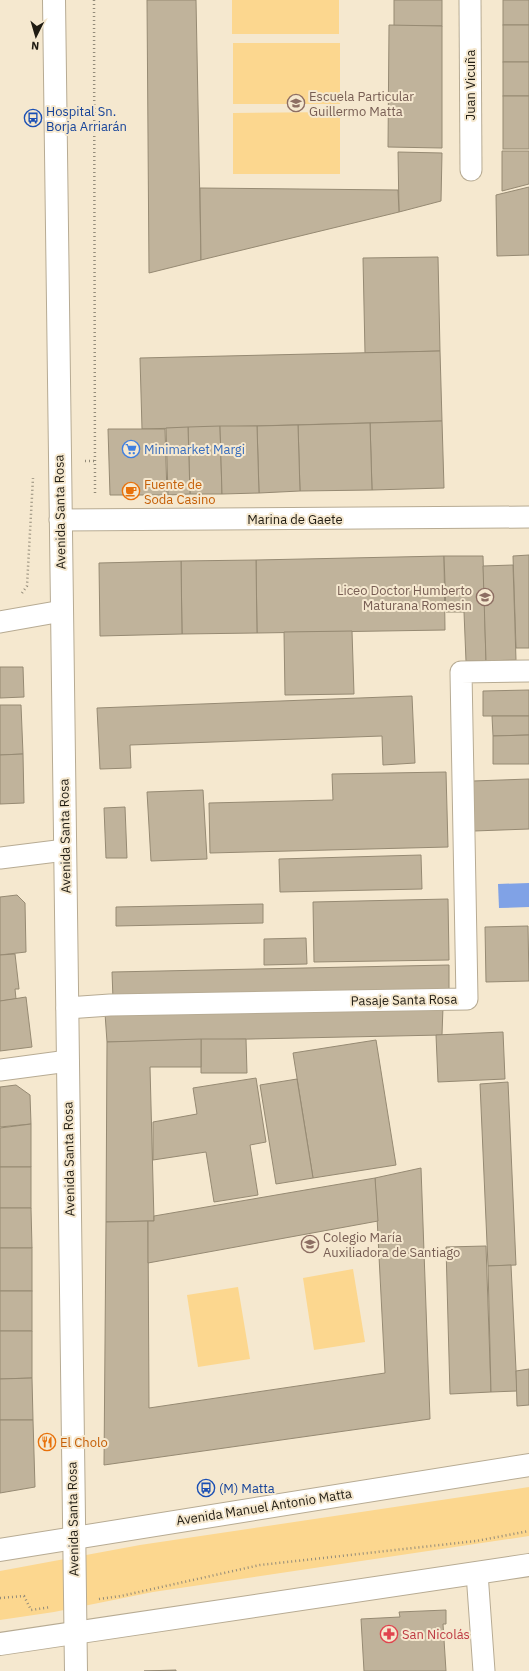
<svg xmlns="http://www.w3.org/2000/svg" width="529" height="1671" viewBox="0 0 529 1671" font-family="'IBM Plex Sans',sans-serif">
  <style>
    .green { fill: #fcd78f }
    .water { fill: #80a2e6 }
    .building { fill: #c0b39b; stroke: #968a73 }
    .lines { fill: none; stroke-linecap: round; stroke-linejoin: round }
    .street-casing { stroke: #b7ab93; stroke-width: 23 }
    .secondary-casing { stroke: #b7ab93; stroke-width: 24 }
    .primary-casing { stroke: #b7ab93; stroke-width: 24 }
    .path { stroke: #938b79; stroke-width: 2.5; stroke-dasharray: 1 3; stroke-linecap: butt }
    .street { stroke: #fff; stroke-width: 21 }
    .secondary { stroke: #fff; stroke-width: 22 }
    .primary { stroke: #fff; stroke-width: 22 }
    .labels { text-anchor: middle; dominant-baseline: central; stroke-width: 4; stroke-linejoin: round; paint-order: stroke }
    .street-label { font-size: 13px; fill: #201c13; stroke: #f5e8cf }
    .education-label { font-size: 13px; fill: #785e54; stroke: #f5e8cf; text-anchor: start }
    .transit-label { font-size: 13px; fill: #164399; stroke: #f5e8cf; text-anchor: start }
    .shop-label { font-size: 13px; fill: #366cbe; stroke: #f5e8cf; text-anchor: start }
    .food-label { font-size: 13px; fill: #c56008; stroke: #f5e8cf; text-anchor: start }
    .health-label { font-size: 13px; fill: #be3a42; stroke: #f5e8cf; text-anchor: start }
  </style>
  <rect width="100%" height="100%" fill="#f5e8cf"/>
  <!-- green -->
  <g class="green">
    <rect x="232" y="0" width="107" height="34"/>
    <rect x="233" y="43" width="107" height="61"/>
    <path d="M340,112v62h-107v-61z"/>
    <path d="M353,1269l12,73 -51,8 -11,-72z"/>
    <path d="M238,1287l12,72 -52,8 -11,-72z"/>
    <path d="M529,1487v49l-376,56 -99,20 -54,8v-49l140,-26z"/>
  </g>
  <!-- water -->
  <path class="water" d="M529,883v24l-30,1 -1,-24z"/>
  <!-- building -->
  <g class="building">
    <path d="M147,0h49l5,260 -52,13z"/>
    <rect x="394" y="0" width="48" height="26"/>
    <rect x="503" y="0" width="26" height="25"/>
    <path d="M389,25l53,1v122l-54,-1z"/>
    <rect x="503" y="25" width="26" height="37"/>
    <rect x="503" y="62" width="26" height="34"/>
    <rect x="503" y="96" width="26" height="53"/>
    <path d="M502,151h27v33l-27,7z"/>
    <path d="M398,152l44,1 -1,48 -42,11z"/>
    <path d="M529,187v68l-32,1 -1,-61z"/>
    <path d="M200,188l198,2 1,22 -198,48z"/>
    <path d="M438,257l2,94 -75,2 -2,-95z"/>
    <path d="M440,351l2,70 -300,8 -2,-71z"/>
    <path d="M442,421l2,67 -72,2 -2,-67z"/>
    <path d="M370,423l2,67 -72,1 -2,-66z"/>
    <path d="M298,425l2,66 -41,2 -2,-67z"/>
    <path d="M220,426l2,68h-32l-2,-67z"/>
    <path d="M220,426h37l2,67 -37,1z"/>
    <path d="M188,427l2,67 -22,1 -2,-67z"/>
    <path d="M108,429h57l2,66h-57z"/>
    <path d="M529,555v93h-13l-3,-92z"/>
    <path d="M444,556l1,74 -188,3 -1,-73z"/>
    <path d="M444,556h39l3,105h-20l-2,-49h-18z"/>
    <path d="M256,560l1,73 -75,1 -1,-73z"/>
    <path d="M181,561l1,73 -82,2 -1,-73z"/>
    <path d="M513,565l3,95 -30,1 -3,-95z"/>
    <path d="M352,631l2,63 -69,1 -1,-63z"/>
    <path d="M0,667h23l1,30 -24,1z"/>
    <path d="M529,690v26h-46v-25z"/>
    <path d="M412,696l3,67 -32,2 -1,-29 -252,9 1,23 -31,1 -3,-61z"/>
    <path d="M0,705h21l2,49 -23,1z"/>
    <path d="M492,716h37v19l-36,1z"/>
    <path d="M529,735v29h-36v-28z"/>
    <path d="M23,754l1,49 -24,1v-49z"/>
    <path d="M446,772l2,75 -238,6 -1,-50 124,-3 -1,-26z"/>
    <path d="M529,779v50l-55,2 -1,-50z"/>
    <path d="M203,790l4,69 -56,2 -4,-69z"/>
    <path d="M125,807l2,51h-21l-2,-50z"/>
    <path d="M421,855l1,34 -142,3 -1,-33z"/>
    <path d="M17,895l8,8 1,49 -26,3v-58z"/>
    <path d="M448,899l1,61 -135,2 -1,-60z"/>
    <path d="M263,904v19l-147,3v-19z"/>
    <path d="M528,926l1,55 -43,1 -1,-55z"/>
    <path d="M306,938l1,26 -43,1v-26z"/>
    <path d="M15,954l4,35h-4l1,10 -16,2v-46z"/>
    <path d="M449,965v29l-336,5 -1,-27z"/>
    <path d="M26,997l6,50 -32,4v-50z"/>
    <path d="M443,1007l-1,28 -335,7 -2,-29z"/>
    <path d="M503,1032l2,47 -67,3 -2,-47z"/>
    <path d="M201,1039h45l1,34h-46z"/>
    <path d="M201,1039v28h-51l4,154 -48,1 1,-180z"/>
    <path d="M376,1040l20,125 -83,13 -20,-125z"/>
    <path d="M256,1078l10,64 -16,3 8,50 -44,7 -8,-50 -53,8v-38l44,-8 -4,-26z"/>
    <path d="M297,1079l16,99 -37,6 -16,-99z"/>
    <path d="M508,1082l8,183 -28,1 -8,-182z"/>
    <path d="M16,1085l14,10 1,29 -31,3v-40z"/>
    <path d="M31,1124v43h-31v-39z"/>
    <rect x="0" y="1167" width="31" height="41"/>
    <path d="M421,1168l9,251 -326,46 2,-243 42,-1 1,187 236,-35 -10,-195z"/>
    <path d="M375,1178l3,43 -230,42v-42h6v-5z"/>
    <path d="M0,1208h31l1,40h-32z"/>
    <path d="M486,1246l5,146 -41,2 -4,-147z"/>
    <rect x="0" y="1248" width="32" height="43"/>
    <path d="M511,1265l6,126 -26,1 -3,-126z"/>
    <rect x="0" y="1291" width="32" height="40"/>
    <path d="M0,1331h32v47l-32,1z"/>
    <path d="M529,1369v36l-12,1 -1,-35z"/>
    <path d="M32,1378l1,42h-33v-41z"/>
    <path d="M0,1420h33l2,67 -35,6z"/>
    <path d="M446,1610v14h-3l3,47h-82l-3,-52 39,-2 -1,-5z"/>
    <path d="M176,1670v1h-32z"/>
  </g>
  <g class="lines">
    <defs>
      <g id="street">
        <path d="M470,0l1,170"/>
        <path d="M60,520l469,-3"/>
        <path d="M0,622l62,-11"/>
        <path d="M0,858l65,-8"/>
        <path d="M67,1008l43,-3 357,-6 -6,-327 68,-1"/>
        <path d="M0,1070l68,-9"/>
        <path d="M477,1573l7,98"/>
      </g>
      <path id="secondary" d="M54,0l22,1671"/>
      <g id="primary">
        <path d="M0,1550l529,-85"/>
        <path d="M0,1644l529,-79"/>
      </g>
    </defs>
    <!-- street casing -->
    <use href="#street" class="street-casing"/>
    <!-- secondary casing -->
    <use href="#secondary" class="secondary-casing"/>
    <!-- primary casing -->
    <use href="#primary" class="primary-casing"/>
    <!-- path -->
    <g class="path">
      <path d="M94,0l1,495"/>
      <path d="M85,461h9"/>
      <path d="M22,593l5,-7 6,-108"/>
      <path d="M0,1598l24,-2 7,14 20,-3"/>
      <path d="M99,1599l22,-3 139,-31 216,-24 53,-10"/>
    </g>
    <!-- street -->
    <use href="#street" class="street"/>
    <!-- secondary -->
    <use href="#secondary" class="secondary"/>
    <!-- primary -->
    <use href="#primary" class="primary"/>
  </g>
  <!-- icons -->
  <defs>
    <symbol id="school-ring" viewBox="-11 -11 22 22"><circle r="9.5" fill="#f5e8cf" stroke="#8d6e63" stroke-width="1.5"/><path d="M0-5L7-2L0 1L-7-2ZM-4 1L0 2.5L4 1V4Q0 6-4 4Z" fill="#8d6e63"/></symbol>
    <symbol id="bus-ring" viewBox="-11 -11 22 22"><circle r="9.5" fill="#f5e8cf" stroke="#1a4fb4" stroke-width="1.5"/><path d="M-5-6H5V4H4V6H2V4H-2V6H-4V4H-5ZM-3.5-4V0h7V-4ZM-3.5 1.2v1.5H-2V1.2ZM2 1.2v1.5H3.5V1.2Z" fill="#1a4fb4"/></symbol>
    <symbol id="supermarket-ring" viewBox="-11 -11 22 22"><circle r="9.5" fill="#f5e8cf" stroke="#3f7fe0" stroke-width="1.5"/><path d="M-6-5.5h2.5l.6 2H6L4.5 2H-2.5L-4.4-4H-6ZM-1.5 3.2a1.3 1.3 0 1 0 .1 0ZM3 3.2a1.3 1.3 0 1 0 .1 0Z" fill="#3f7fe0"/></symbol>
    <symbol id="cafe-ring" viewBox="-11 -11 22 22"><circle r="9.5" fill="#f5e8cf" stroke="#e8710a" stroke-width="1.5"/><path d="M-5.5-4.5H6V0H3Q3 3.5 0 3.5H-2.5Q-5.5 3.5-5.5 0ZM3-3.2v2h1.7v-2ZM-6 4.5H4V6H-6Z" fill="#e8710a"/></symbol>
    <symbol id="restaurant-ring" viewBox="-11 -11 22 22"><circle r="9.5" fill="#f5e8cf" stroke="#e8710a" stroke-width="1.5"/><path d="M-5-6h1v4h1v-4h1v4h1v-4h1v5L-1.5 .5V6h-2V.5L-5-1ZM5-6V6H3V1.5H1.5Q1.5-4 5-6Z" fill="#e8710a"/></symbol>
    <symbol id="pharmacy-ring" viewBox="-11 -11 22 22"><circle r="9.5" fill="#f5e8cf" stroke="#e0444e" stroke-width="1.5"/><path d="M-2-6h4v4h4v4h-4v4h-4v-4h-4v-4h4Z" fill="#e0444e"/></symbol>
  </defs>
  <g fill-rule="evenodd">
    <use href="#school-ring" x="286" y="93" width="20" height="20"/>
    <use href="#bus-ring" x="23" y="108" width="20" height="20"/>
    <use href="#supermarket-ring" x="121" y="439" width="20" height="20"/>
    <use href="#cafe-ring" x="121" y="481" width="20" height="20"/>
    <use href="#school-ring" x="475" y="587" width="20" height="20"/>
    <use href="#school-ring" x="300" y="1234" width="20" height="20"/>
    <use href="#restaurant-ring" x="37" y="1432" width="20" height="20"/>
    <use href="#bus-ring" x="196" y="1478" width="20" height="20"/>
    <use href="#pharmacy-ring" x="379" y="1624" width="20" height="20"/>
  </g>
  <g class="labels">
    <!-- street labels -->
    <g class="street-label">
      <text transform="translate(470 85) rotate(-90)">Juan Vicuña</text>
      <text transform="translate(60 512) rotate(-91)">Avenida Santa Rosa</text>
      <text x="295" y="519">Marina de Gaete</text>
      <text transform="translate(65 836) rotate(-91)">Avenida Santa Rosa</text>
      <text transform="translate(404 1000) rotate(-1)">Pasaje Santa Rosa</text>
      <text transform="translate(69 1159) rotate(-91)">Avenida Santa Rosa</text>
      <text transform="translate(264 1507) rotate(-9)">Avenida Manuel Antonio Matta</text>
      <text transform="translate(73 1519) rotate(-91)">Avenida Santa Rosa</text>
    </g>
    <!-- education labels -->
    <g class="education-label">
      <text x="309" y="96">Escuela Particular<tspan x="309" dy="15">Guillermo Matta</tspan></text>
      <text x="472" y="590" text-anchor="end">Liceo Doctor Humberto<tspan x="472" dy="15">Maturana Romesin</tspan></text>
      <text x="323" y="1237">Colegio María<tspan x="323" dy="15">Auxiliadora de Santiago</tspan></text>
    </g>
    <!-- transit labels -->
    <g class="transit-label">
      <text x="46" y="111">Hospital Sn.<tspan x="46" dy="15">Borja Arriarán</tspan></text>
      <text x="219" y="1488">(M) Matta</text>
    </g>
    <!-- shop labels -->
    <g class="shop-label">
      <text x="144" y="449">Minimarket Margi</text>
    </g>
    <!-- food labels -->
    <g class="food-label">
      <text x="144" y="484">Fuente de<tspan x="144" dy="15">Soda Casino</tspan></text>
      <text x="60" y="1442">El Cholo</text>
    </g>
    <!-- health labels -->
    <g class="health-label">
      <text x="402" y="1634">San Nicolás</text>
    </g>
  </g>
  <!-- north arrow -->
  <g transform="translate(36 36) rotate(185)" stroke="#f5e8cf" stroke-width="3" paint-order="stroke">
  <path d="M0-3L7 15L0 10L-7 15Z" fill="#201c13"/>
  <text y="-6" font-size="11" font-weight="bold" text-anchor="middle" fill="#201c13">N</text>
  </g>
</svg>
